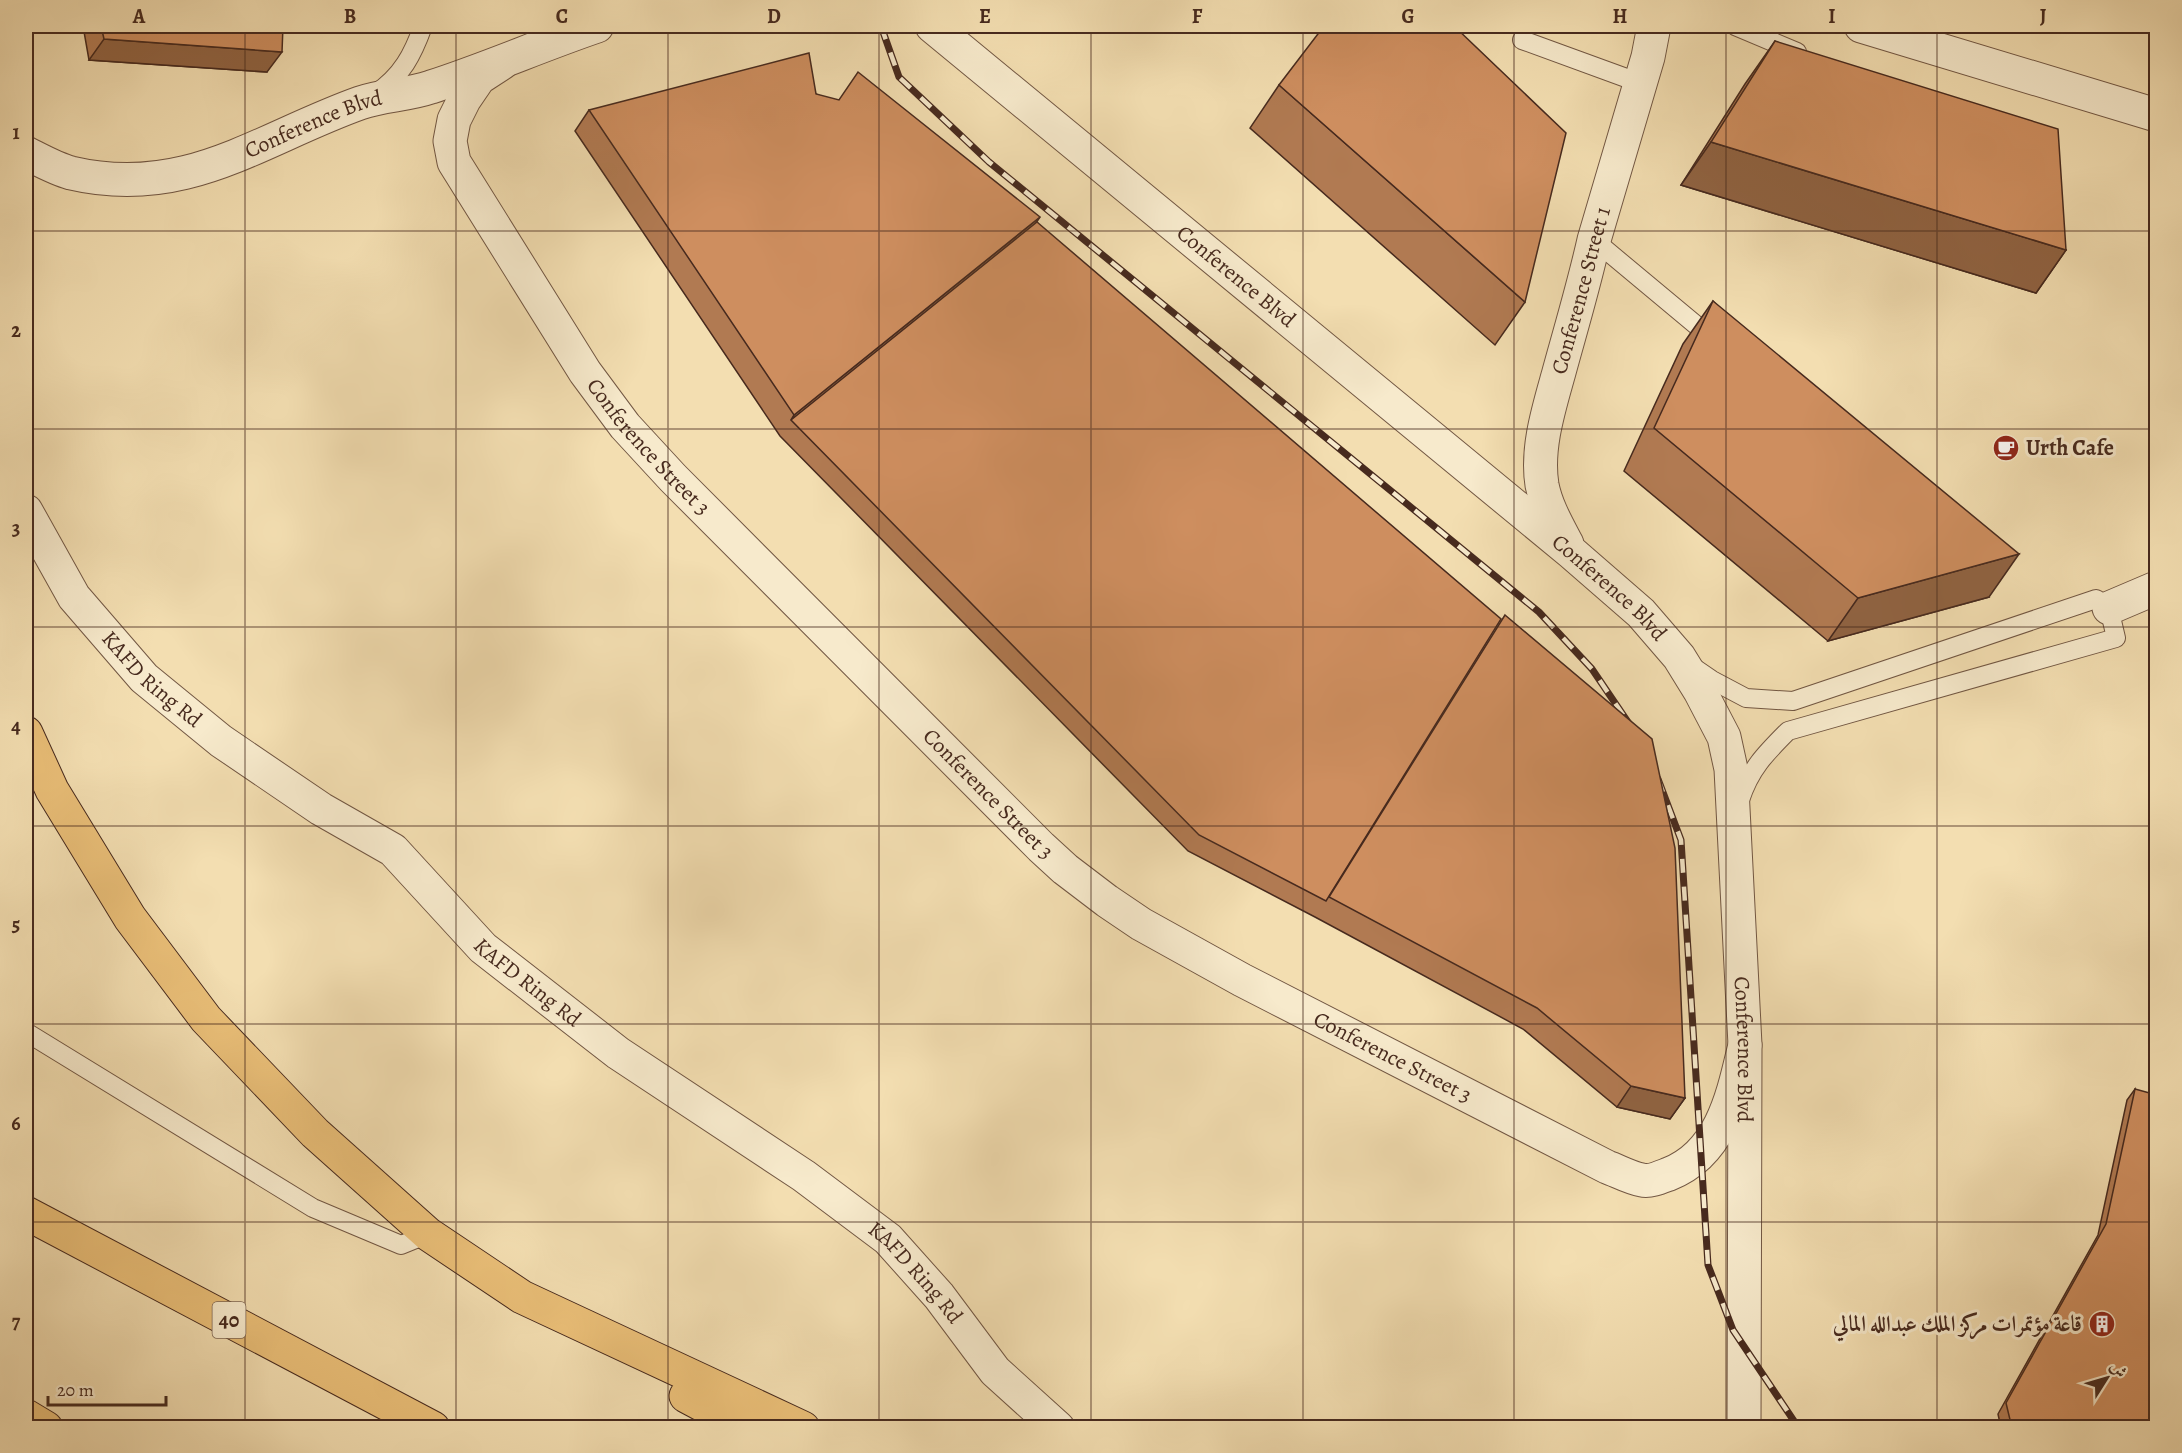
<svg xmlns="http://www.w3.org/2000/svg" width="2182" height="1453" viewBox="0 0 2182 1453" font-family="Alegreya,Amiri,serif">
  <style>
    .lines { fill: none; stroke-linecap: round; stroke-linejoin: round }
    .lane-casing { stroke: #725743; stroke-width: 20 }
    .street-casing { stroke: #725743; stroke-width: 35 }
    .primary-casing { stroke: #472a1e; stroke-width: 35 }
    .highway-casing { stroke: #472a1e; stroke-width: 35 }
    .lane { stroke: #f7eacc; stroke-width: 18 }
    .street { stroke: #f7eacc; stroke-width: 33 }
    .primary { stroke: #eabf78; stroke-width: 33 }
    .highway { stroke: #eabf78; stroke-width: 33 }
    .rail-casing { stroke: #472a1e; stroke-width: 7 }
    .rail { stroke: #f7eacc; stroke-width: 4.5; stroke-dasharray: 14; stroke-linecap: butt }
    .wall { fill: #b17a52; stroke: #472a1e; stroke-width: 1.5 }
    .shaded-wall { fill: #906342; stroke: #472a1e; stroke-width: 1.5 }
    .building { fill: #ce8e5f; stroke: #472a1e; stroke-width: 1.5 }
    .grid { fill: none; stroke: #472a1e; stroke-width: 1.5; stroke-opacity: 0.55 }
    .labels { text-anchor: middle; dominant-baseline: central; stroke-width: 6; stroke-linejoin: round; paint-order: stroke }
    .shield { fill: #f7eacc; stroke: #7c6452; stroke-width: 1.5 }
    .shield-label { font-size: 21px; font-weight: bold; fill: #472a1e }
    .street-label { font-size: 22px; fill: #472a1e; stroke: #f7eacc }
    .poi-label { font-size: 22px; font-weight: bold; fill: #472a1e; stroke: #f7eacc; text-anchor: start }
    .neatline { fill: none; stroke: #472a1e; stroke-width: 2 }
    .grid-label { font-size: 20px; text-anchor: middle; font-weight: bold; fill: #472a1e }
  </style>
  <rect width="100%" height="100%" fill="#f3deb1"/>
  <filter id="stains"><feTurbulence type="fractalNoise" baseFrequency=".00333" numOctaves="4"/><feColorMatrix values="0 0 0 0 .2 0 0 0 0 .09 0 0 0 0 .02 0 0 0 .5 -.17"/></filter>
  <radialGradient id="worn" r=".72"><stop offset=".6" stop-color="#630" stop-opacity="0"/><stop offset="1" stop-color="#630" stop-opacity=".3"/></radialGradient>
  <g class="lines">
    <defs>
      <g id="lane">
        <path d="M535,26l7,4 23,3"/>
        <path d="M1735,26l62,26"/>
        <path d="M1522,40l118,43"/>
        <path d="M375,94c27,-18 38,-40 48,-68"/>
        <path d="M1594,240l120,100"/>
        <path d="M1693,667l19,13 34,18 47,3 303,-102 13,9 7,30 -328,93c-23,23 -38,38 -48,69"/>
        <path d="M26,1032l287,176 88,37 27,-11"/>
      </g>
      <g id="street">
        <path id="s1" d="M932,26l640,527 69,60 38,44 21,34 24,46 7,32 14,276 -1,383"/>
        <path d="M1861,26l295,89"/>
        <path id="s2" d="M502,63l-23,15 -15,22 -10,20 -4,21 4,21 131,210 40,54 48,52 368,369 24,22 42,32 34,23 101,56 365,187c11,4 23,11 35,13 8,2 19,-3 27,-6 53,-21 64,-79 76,-129"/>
        <path id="s3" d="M26,153c14,7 30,16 45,20 115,27 188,-34 289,-70 23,-8 48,-8 71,-16 56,-18 110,-42 166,-61"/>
        <path id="s4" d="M26,511l48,86 70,81 77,63 100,68 72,41 90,98 135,105 186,123 84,63 51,57 56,75 63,57"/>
        <path id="s5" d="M1567,544c-10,-19 -21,-38 -25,-59 -6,-37 7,-77 17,-113 12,-44 25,-87 35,-132l54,-183 6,-31"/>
        <path d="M2109,608l47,-20"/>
      </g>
      <g id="primary">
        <path d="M26,733l26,57 78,128 76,101 109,114 113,101 94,63 281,131"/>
        <path d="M686,1396l60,32"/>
      </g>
      <g id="highway">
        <path d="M26,1213l407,215"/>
        <path d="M26,1416l20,12"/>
      </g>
    </defs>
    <!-- lane casing -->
    <use href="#lane" class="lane-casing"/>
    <!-- street casing -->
    <use href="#street" class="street-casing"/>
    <!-- primary casing -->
    <use href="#primary" class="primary-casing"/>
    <!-- highway casing -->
    <use href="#highway" class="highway-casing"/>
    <!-- lane -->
    <use href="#lane" class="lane"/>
    <!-- street -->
    <use href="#street" class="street"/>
    <!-- primary -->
    <use href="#primary" class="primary"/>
    <!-- highway -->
    <use href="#highway" class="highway"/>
    <defs>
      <g id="rail">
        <path d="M881,26l18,51 90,85 550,450 53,57 40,59"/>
        <path d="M1658,779l23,61 27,425 25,65 63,94 6,4"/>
      </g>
    </defs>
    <!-- rail casing -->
    <use href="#rail" class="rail-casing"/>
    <!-- rail -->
    <use href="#rail" class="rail"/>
  </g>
  <!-- wall -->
  <g class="wall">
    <path d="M83,26h200l-16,46 -178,-12z"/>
    <path d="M1775,41l291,209 -30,43 -355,-108 64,-101z"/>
    <path d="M1279,85l246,217 -30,43 -245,-217z"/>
    <path d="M816,94l221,128 648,876 -15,21 -53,-12 -94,-78 -208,-112 -127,-66 -408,-415 -205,-305 14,-21z"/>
    <path d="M1713,301l276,296 -161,44 -204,-170 59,-127z"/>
    <path d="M2135,1089l22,339h-156l-3,-14 100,-179 29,-135z"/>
  </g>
  <!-- shaded-wall -->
  <g class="shaded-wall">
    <path d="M104,39l178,13 -15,20 -178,-12z"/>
    <path d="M1711,142l355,108 -30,43 -355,-108z"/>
    <path d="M1040,217l-14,21 -235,182 3,-5z"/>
    <path d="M2019,554l-30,43 -161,44 30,-43z"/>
    <path d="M1631,1086l54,12 -15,21 -53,-12z"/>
  </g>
  <!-- building -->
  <g class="building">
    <path d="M101,26h182l-1,26 -178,-13z"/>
    <path d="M1324,26h130l112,107 -41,169 -246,-217z"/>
    <path d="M1775,41l283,88 8,121 -355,-108z"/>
    <path d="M809,53l7,41 23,6 19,-28 182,145 -246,198 -205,-305z"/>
    <path d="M1037,222l464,397 -175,282 -127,-66 -408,-415z"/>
    <path d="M1713,301l306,253 -161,44 -204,-170z"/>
    <path d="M1505,615l147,124 23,109 10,250 -54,-12 -94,-78 -208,-111z"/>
    <path d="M2135,1089l22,6v333h-145l-6,-25 100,-179z"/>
  </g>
  <!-- grid -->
  <path class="grid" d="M245,26v1402M456,26v1402M668,26v1402M879,26v1402M1091,26v1402M1303,26v1402M1514,26v1402M1726,26v1402M1937,26v1402M26,231h2130M26,429h2130M26,627h2130M26,826h2130M26,1024h2130M26,1222h2130"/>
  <!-- icons -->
  <defs>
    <symbol id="cafe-disc" viewBox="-11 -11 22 22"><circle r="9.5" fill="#8f2418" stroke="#f7eacc"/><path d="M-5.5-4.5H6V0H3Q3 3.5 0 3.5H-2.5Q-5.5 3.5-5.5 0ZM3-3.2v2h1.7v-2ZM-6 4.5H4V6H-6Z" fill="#fff"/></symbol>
    <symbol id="building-disc" viewBox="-11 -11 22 22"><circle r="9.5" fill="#8f2418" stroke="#f7eacc"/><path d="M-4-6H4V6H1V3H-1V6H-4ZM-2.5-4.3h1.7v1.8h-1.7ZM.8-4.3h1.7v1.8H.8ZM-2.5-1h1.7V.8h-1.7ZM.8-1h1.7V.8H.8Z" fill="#fff"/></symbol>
  </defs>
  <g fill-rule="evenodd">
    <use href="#cafe-disc" x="1991" y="433" width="30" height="30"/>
    <use href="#building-disc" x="2087" y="1309" width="30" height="30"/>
  </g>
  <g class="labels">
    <!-- shield labels -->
    <rect class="shield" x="212.5" y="1302" width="33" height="36" rx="4.5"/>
    <g class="shield-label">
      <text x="229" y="1320">40</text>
    </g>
    <!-- street labels -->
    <g class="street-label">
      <text stroke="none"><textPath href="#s3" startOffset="302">Conference Blvd</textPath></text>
      <text stroke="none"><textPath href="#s1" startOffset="394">Conference Blvd</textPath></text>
      <text stroke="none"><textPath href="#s5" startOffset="264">Conference Street 1</textPath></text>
      <text stroke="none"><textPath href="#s2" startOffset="465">Conference Street 3</textPath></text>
      <text stroke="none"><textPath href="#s1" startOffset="880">Conference Blvd</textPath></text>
      <text stroke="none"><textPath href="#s4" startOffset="212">KAFD Ring Rd</textPath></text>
      <text stroke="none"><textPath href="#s2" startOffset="951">Conference Street 3</textPath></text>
      <text stroke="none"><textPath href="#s4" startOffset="698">KAFD Ring Rd</textPath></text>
      <text stroke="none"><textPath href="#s1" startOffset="1384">Conference Blvd</textPath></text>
      <text stroke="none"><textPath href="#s2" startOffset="1437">Conference Street 3</textPath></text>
      <text stroke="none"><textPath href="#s4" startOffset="1184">KAFD Ring Rd</textPath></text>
    </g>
    <!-- poi labels -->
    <g class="poi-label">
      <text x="2026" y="448">Urth Cafe</text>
      <text x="2082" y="1324" text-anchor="end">قاعة مؤتمرات مركز الملك عبدالله المالي</text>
    </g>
  </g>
  <!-- margin -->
  <rect width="2182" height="1453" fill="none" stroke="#f3deb1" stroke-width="66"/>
  <!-- north arrow -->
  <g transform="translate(2107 1378) rotate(53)" stroke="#f7eacc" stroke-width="4.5" paint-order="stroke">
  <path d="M0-4.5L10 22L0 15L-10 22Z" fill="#472a1e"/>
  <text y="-9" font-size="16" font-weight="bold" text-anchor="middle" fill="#472a1e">ش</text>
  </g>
  <!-- scale -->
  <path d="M48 1396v9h118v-9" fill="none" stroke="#472a1e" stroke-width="3"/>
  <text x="57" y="1396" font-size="18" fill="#472a1e" stroke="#f7eacc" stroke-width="4.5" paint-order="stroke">20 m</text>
  <rect x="33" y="33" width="2116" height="1387" class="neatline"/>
  <g class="grid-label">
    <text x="139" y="23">A</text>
    <text x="350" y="23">B</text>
    <text x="562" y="23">C</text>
    <text x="774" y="23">D</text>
    <text x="985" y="23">E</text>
    <text x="1197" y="23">F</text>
    <text x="1408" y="23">G</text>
    <text x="1620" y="23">H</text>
    <text x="1832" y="23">I</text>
    <text x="2043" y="23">J</text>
    <text x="16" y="139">1</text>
    <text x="16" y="337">2</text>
    <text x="16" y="535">3</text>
    <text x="16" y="733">4</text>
    <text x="16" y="931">5</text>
    <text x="16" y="1130">6</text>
    <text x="16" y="1328">7</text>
  </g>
  <rect width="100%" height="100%" filter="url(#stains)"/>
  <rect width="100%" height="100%" fill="url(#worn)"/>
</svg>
